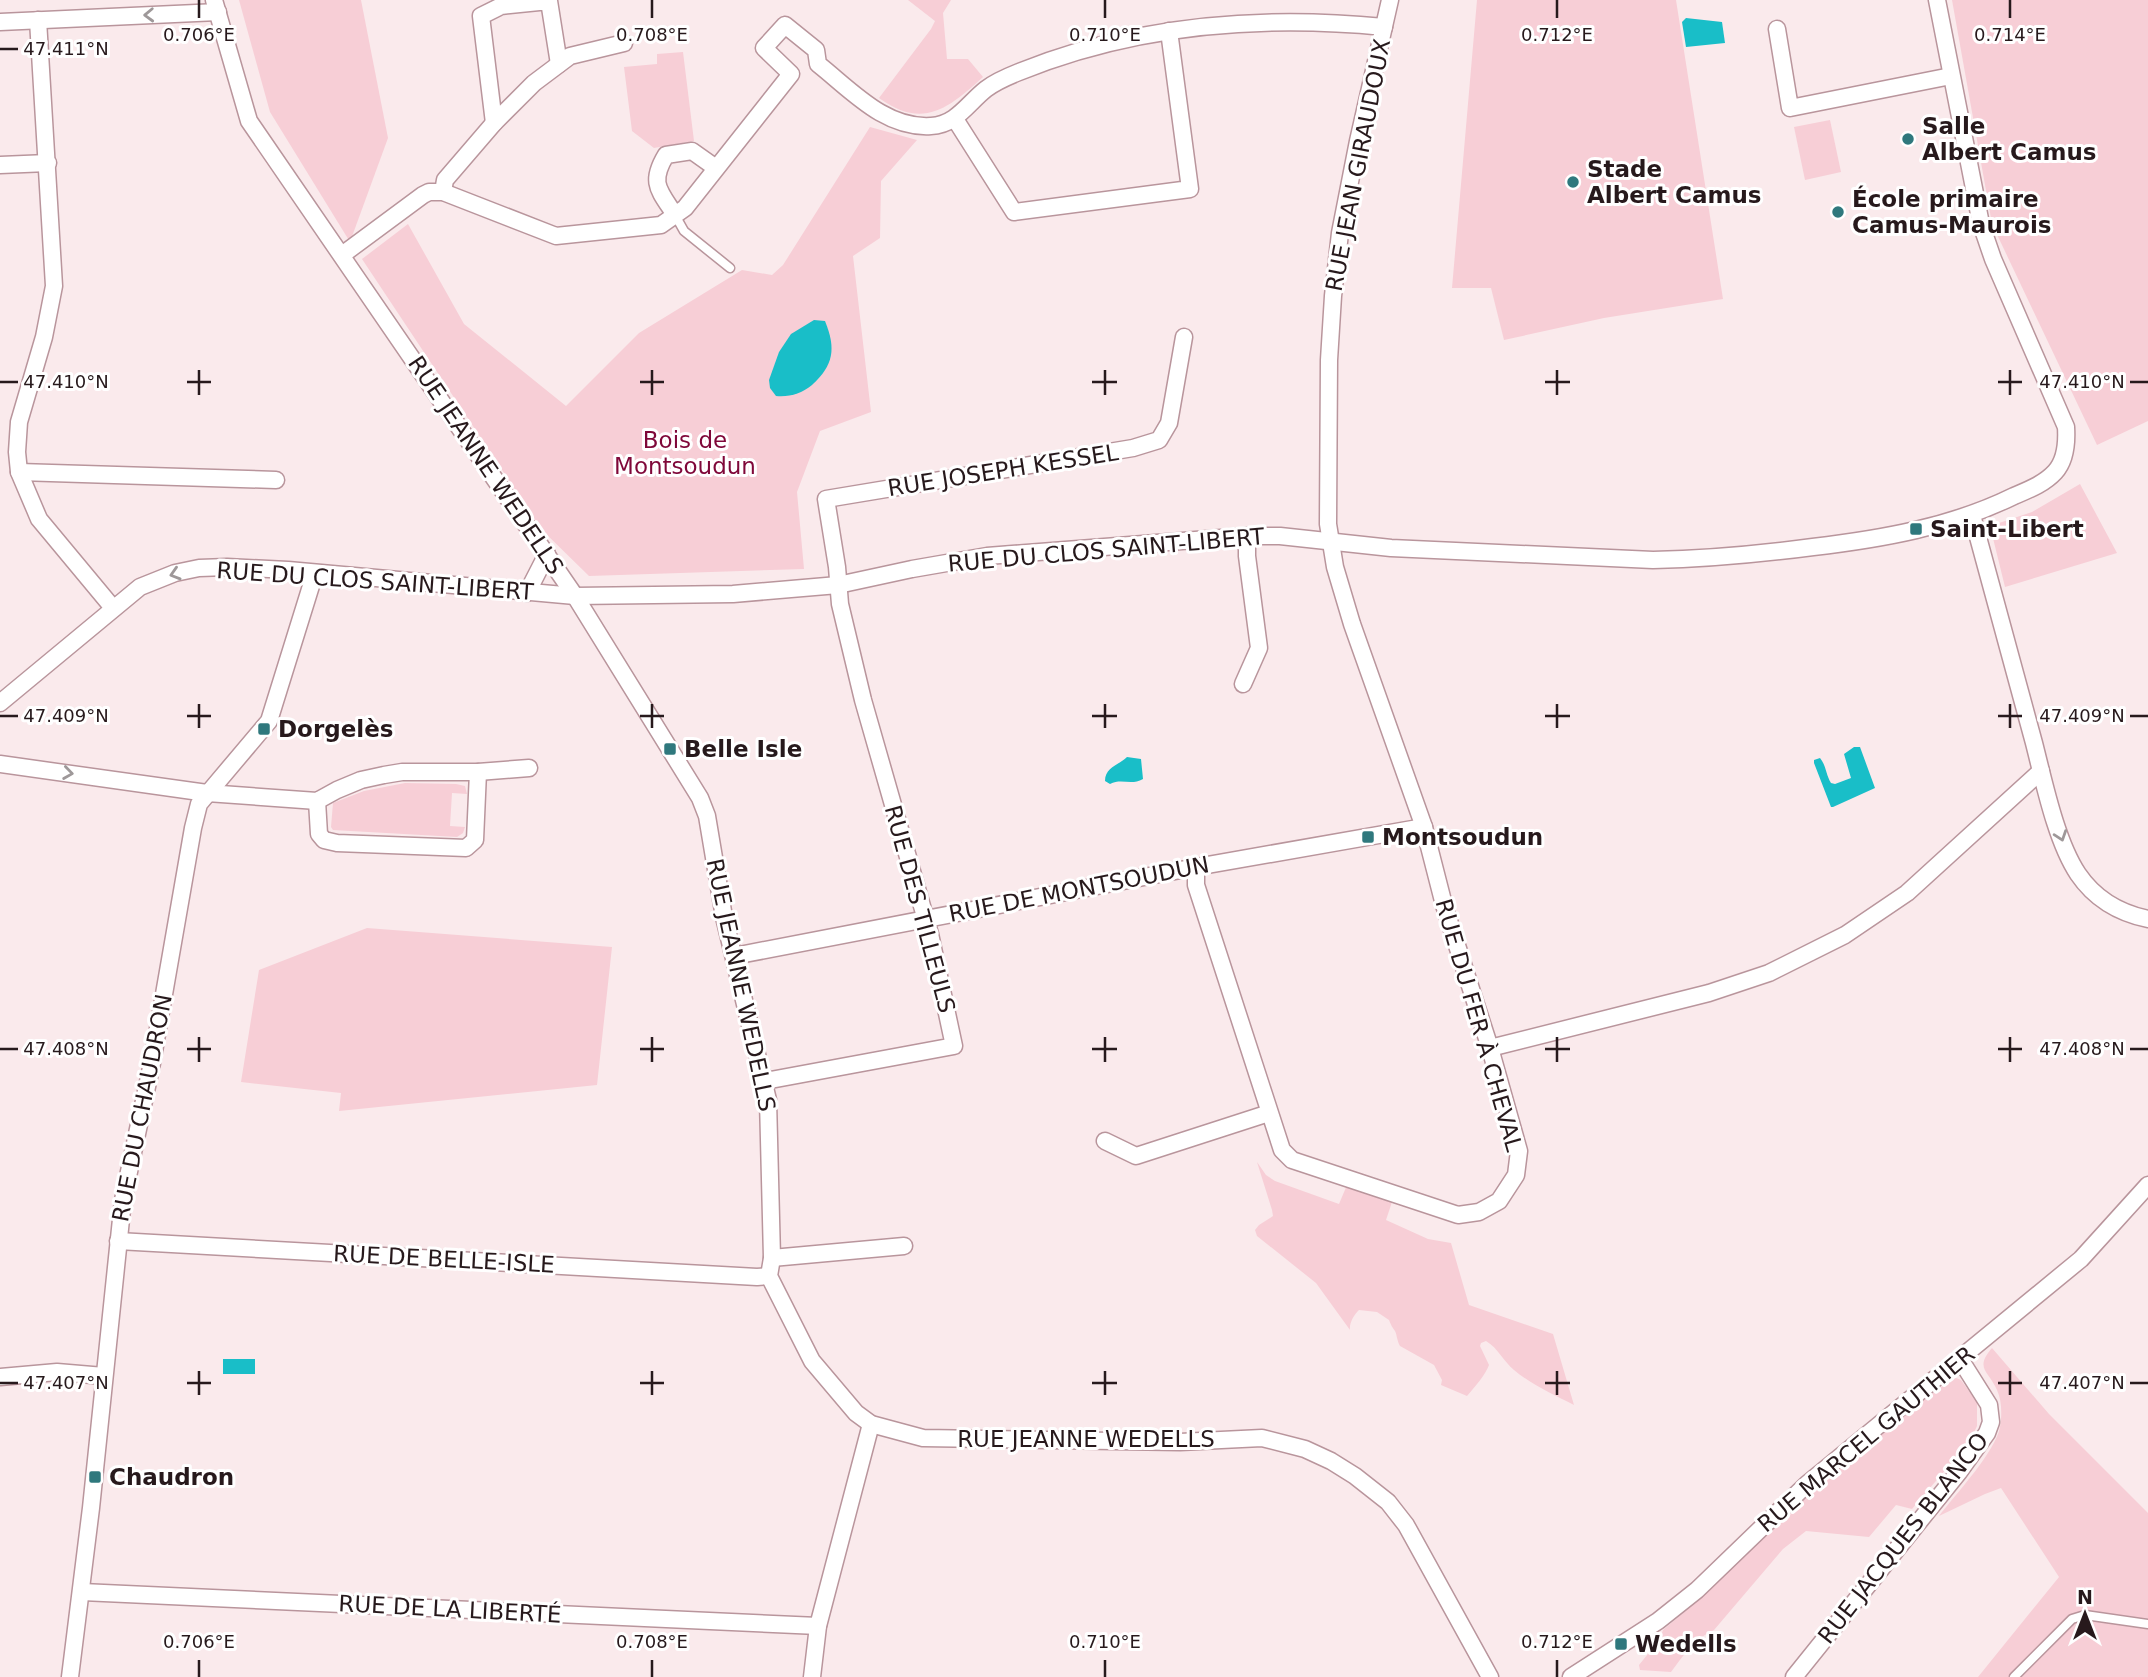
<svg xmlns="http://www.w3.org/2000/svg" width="2148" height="1677" viewBox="0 0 2148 1677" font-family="'DejaVu Sans',sans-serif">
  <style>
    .green { fill: #f7ced6 }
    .water { fill: #19bec8 }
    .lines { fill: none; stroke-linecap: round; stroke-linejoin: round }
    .service-casing { stroke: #b9959c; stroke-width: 11 }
    .minor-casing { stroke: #b9959c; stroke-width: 19 }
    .service { stroke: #fff; stroke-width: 8 }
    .minor { stroke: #fff; stroke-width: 16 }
    .oneway { stroke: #9e9899 }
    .ticks { fill: none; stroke: #27191c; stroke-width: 2.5 }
    .poi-dot { fill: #2f787d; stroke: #fff; stroke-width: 2.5 }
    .labels { text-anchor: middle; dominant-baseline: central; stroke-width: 6; stroke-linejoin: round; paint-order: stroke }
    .poi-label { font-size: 23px; font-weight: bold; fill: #27191c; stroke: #fff; text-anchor: start }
    .street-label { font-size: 23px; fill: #27191c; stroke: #fff }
    .park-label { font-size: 23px; fill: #7f0739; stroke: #fff }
    .ticks-label { font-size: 18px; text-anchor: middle; fill: #27191c; stroke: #fff; stroke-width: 6; stroke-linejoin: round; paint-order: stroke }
  </style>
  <rect width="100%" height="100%" fill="#faeaec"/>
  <!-- green -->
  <g class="green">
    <path d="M239,0h122l27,138 -38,104 -80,-130z"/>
    <path d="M908,0h43l-8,13 4,46h21l15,18c-34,31 -60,53 -104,21l52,-69 4,-8z"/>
    <path d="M1477,0h199l47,299 -119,19 -100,22 -13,-52h-39z"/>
    <path d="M1952,0h196v421l-51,24 -105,-221z"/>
    <path d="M683,52l11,89 -40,7 -22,-17 -8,-64 33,-3v-10z"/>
    <path d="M1830,120l11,52 -36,8 -11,-53z"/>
    <path d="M870,127l47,13 -36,41 -1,57 -27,18 18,156 -51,19 -23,61 7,77 -215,7 -47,-46 -180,-271 46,-35 56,100 102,82 73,-73 103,-63 30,5 11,-10z"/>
    <path d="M2080,484l37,69 -112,34 -15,-61 42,-14z"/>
    <path d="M405,783l51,1 9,2 2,8 -15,-1 -2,33 15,1 -2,6 -6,4 -124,-7 -2,-3 2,-24 31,-12z"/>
    <path d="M367,928l245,19 -15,138 -258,26 2,-18 -100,-11 18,-112z"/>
    <path d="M1257,1162l9,13 9,6 64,23 8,-19 45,17 -6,18 42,19 23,4 18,62 84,29 21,71c-20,-10 -42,-20 -60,-35 -10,-8 -16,-22 -28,-29l-5,2 -1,3 9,19c-3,9 -15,23 -22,31l-26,-11 1,-5 -8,-15 -34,-19c-3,-5 -3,-11 -5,-15 -3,-4 -4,-6 -6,-11l-12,-8 -18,-2c-5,5 -10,13 -9,20l-34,-47 -59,-47 -2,-6 4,-5 14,-9 -1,-6z"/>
    <path d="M1992,1348l57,66 99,99v164h-170l81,-100 -58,-89 -16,6 -46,22c16,-21 57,-65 61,-89 2,-12 2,-26 -3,-37 -8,-19 -23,-21 -5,-42z"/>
    <path d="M1956,1378l5,2 16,22v24l-7,15 -58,68 -16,-4 -27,32 -63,-6 -23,18 -69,81c-19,8 -31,26 -43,42l-31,-2 -1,-5 21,-26 3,-9 34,-29 119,-114 65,-54 68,-52z"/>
  </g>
  <!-- water -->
  <g class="water">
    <path d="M1686,18l36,4 3,21 -39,4 -4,-25z"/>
    <path d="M814,320l11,1c11,27 9,44 -13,64 -11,9 -22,12 -36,11l-6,-8 -1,-8 10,-28 12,-18z"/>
    <path d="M1854,747h6l15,41 -42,19h-2l-17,-44v-3l6,-2c6,7 6,17 11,25l4,1 16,-6 -7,-24z"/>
    <path d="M1127,757l14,2 2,20c-12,7 -21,-1 -33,5l-5,-3c0,-14 14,-16 22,-24z"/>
    <rect x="223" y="1359" width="32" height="15"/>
  </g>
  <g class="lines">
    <defs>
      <g id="service">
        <path d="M675,215l9,16 46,37"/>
        <path d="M2014,1677l58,-58 13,-4 63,9"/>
      </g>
      <g id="minor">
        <path d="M214,0l35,121 326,475 125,202 7,18 17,101 44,183 4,158 -3,18 43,85 44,52 15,11 52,14 257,4 82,-4 43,11 26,12 24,15 33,26 18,23 84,152"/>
        <path d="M38,20l16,266 -10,51 -25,85 -2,30 2,20 20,47 74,89"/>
        <path d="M0,22l218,-10"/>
        <path d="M1777,29l13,79 161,-32"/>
        <path d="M955,119l59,93 176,-23 -21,-158"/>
        <path d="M494,123l-13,-107 20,-10 48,-5 10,63"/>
        <path d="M0,165l48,-2"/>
        <path d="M443,192l2,-12 49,-57 40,-40 36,-27 54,-13"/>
        <path d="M675,215c-16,-25 -26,-32 -9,-60l26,-4 24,17"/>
        <path d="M342,255l81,-60 6,-3h14l113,44 105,-11 24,-17 106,-134 -27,-26 21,-23 31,25 2,14c33,26 67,65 113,62 25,-1 37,-23 55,-37 9,-7 23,-13 33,-17 116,-47 242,-57 365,-45"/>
        <path d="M19,472l257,8"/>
        <path d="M1972,515c20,76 41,152 62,228 10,39 22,98 44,131 17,25 41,39 70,45"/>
        <path d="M527,593l20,-39"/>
        <path d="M1243,684l16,-36 -12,-92v-20"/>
        <path d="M0,703l140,-116 35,-14 24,-5 28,-1 61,3 287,26 158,-2 105,-9 74,-16 75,-13 260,-20h33l111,12 262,12c53,-1 107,-6 160,-13 68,-8 138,-20 201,-51 14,-6 30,-12 41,-24 11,-12 12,-29 11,-45l-73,-168 -12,-35 -44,-224"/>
        <path d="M0,764l207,29 110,8 20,-11 24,-10 23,-5 18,-3h76l51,-4"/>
        <path d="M317,801l2,33 5,6 13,3 129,5 9,-8 3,-68"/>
        <path d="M1196,867v18l86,265 10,10 166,55 21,-3 20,-11 17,-26 3,-24 -29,-103 -46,-143 -20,-78 -72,-203 -17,-57 -7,-43 1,-164 4,-64 7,-63 18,-92 32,-141"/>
        <path d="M734,956l462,-89 228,-40"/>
        <path d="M1490,1048l219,-55 60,-20 76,-38 62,-42 134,-122"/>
        <path d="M765,1081l189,-35 -24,-112 -67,-234 -23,-96 -3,-37 -11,-68 307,-51 26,-8 10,-17 15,-86"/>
        <path d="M1105,1141l31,15 133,-43"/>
        <path d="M118,1241l639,36 12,-1"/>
        <path d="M772,1258l132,-12"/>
        <path d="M0,1377l57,-5 47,4"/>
        <path d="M82,1592l736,34"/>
        <path d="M70,1677l21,-169 32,-308 29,-137 41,-235 6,-24 70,-83 46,-148"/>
        <path d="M812,1677l6,-51 53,-202"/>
        <path d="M1571,1677l87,-56 39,-31 110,-106 274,-225 67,-74"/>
        <path d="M1794,1677l165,-205 28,-39 4,-11 -2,-17 -29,-46"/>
      </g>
    </defs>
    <!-- service casing -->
    <use href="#service" class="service-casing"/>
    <!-- minor casing -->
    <use href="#minor" class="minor-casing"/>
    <!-- service -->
    <use href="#service" class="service"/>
    <!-- minor -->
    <use href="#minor" class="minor"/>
  </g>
  <!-- one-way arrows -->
  <defs><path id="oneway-chevron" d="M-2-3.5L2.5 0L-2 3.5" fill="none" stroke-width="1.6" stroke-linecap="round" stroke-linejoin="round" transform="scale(1.75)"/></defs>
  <g class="oneway">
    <use href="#oneway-chevron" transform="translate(149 15) rotate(178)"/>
    <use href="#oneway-chevron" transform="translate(175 574) rotate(163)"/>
    <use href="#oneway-chevron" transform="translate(68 773) rotate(8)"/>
    <use href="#oneway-chevron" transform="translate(2061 836) rotate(71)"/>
  </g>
  <!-- ticks -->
  <path class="ticks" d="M199,0v18M652,0v18M1105,0v18M1557,0v18M2010,0v18M0,49h18M199,370v25M652,370v25M1105,370v25M1557,370v25M2010,370v25M0,382h18M187,382h24M640,382h24M1092,382h25M1545,382h25M1998,382h24M2130,382h18M199,704v24M652,704v24M1105,704v24M1557,704v24M2010,704v24M0,716h18M187,716h24M640,716h24M1092,716h25M1545,716h25M1998,716h24M2130,716h18M199,1037v25M652,1037v25M1105,1037v25M1557,1037v25M2010,1037v25M0,1049h18M187,1049h24M640,1049h24M1092,1049h25M1545,1049h25M1998,1049h24M2130,1049h18M199,1371v24M652,1371v24M1105,1371v24M1557,1371v24M2010,1371v24M0,1383h18M187,1383h24M640,1383h24M1092,1383h25M1545,1383h25M1998,1383h24M2130,1383h18M199,1660v17M652,1660v17M1105,1660v17M1557,1660v17"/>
  <!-- markers -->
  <g class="poi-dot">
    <circle cx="1908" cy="139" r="7"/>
    <circle cx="1573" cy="182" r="7"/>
    <circle cx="1838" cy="212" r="7"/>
    <rect x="1909" y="522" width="14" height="14" rx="3.5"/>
    <rect x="257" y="722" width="14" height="14" rx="3.5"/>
    <rect x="663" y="742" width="14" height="14" rx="3.5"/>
    <rect x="1361" y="830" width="14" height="14" rx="3.5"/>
    <rect x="88" y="1470" width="14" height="14" rx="3.5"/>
    <rect x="1614" y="1637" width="14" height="14" rx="3.5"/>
  </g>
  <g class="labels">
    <!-- poi labels -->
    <g class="poi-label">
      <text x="1922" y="126">Salle<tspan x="1922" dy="26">Albert Camus</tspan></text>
      <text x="1587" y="169">Stade<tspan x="1587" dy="26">Albert Camus</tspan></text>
      <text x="1852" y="199">École primaire<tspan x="1852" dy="26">Camus-Maurois</tspan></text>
      <text x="1930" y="529">Saint-Libert</text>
      <text x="278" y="729">Dorgelès</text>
      <text x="684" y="749">Belle Isle</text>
      <text x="1382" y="837">Montsoudun</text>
      <text x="109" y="1477">Chaudron</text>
      <text x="1635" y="1644">Wedells</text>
    </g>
    <!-- street labels -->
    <g class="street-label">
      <text transform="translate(1358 165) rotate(-79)">RUE JEAN GIRAUDOUX</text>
      <text transform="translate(486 465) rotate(56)">RUE JEANNE WEDELLS</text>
      <text transform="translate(1003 470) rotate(-9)">RUE JOSEPH KESSEL</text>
      <text transform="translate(1106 550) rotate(-5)">RUE DU CLOS SAINT-LIBERT</text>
      <text transform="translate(375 581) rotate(4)">RUE DU CLOS SAINT-LIBERT</text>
      <text transform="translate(1079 889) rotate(-11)">RUE DE MONTSOUDUN</text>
      <text transform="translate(920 909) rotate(75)">RUE DES TILLEULS</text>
      <text transform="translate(741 985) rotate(78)">RUE JEANNE WEDELLS</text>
      <text transform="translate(1479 1025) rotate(74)">RUE DU FER À CHEVAL</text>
      <text transform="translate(142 1108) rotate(-79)">RUE DU CHAUDRON</text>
      <text transform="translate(444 1259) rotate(3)">RUE DE BELLE-ISLE</text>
      <text x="1086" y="1439">RUE JEANNE WEDELLS</text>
      <text transform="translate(1866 1439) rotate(-40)">RUE MARCEL GAUTHIER</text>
      <text transform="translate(1903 1538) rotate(-52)">RUE JACQUES BLANCO</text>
      <text transform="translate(450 1609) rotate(3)">RUE DE LA LIBERTÉ</text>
    </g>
    <!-- park labels -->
    <g class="park-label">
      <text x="685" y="440">Bois de<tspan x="685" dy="26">Montsoudun</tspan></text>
    </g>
  </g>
  <g class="ticks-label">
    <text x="199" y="41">0.706°E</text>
    <text x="652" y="41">0.708°E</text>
    <text x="1105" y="41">0.710°E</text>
    <text x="1557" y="41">0.712°E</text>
    <text x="2010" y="41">0.714°E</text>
    <text x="66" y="55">47.411°N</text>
    <text x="66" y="388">47.410°N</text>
    <text x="2082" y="388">47.410°N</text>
    <text x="66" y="722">47.409°N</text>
    <text x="2082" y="722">47.409°N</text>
    <text x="66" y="1055">47.408°N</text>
    <text x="2082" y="1055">47.408°N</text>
    <text x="66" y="1389">47.407°N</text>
    <text x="2082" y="1389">47.407°N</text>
    <text x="199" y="1648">0.706°E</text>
    <text x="652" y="1648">0.708°E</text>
    <text x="1105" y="1648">0.710°E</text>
    <text x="1557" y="1648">0.712°E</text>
  </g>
  <!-- north arrow -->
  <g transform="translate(2085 1614)" stroke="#ffffff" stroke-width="5" paint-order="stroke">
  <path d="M0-5L12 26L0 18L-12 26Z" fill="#27191c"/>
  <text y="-10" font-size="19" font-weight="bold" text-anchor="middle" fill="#27191c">N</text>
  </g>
</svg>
